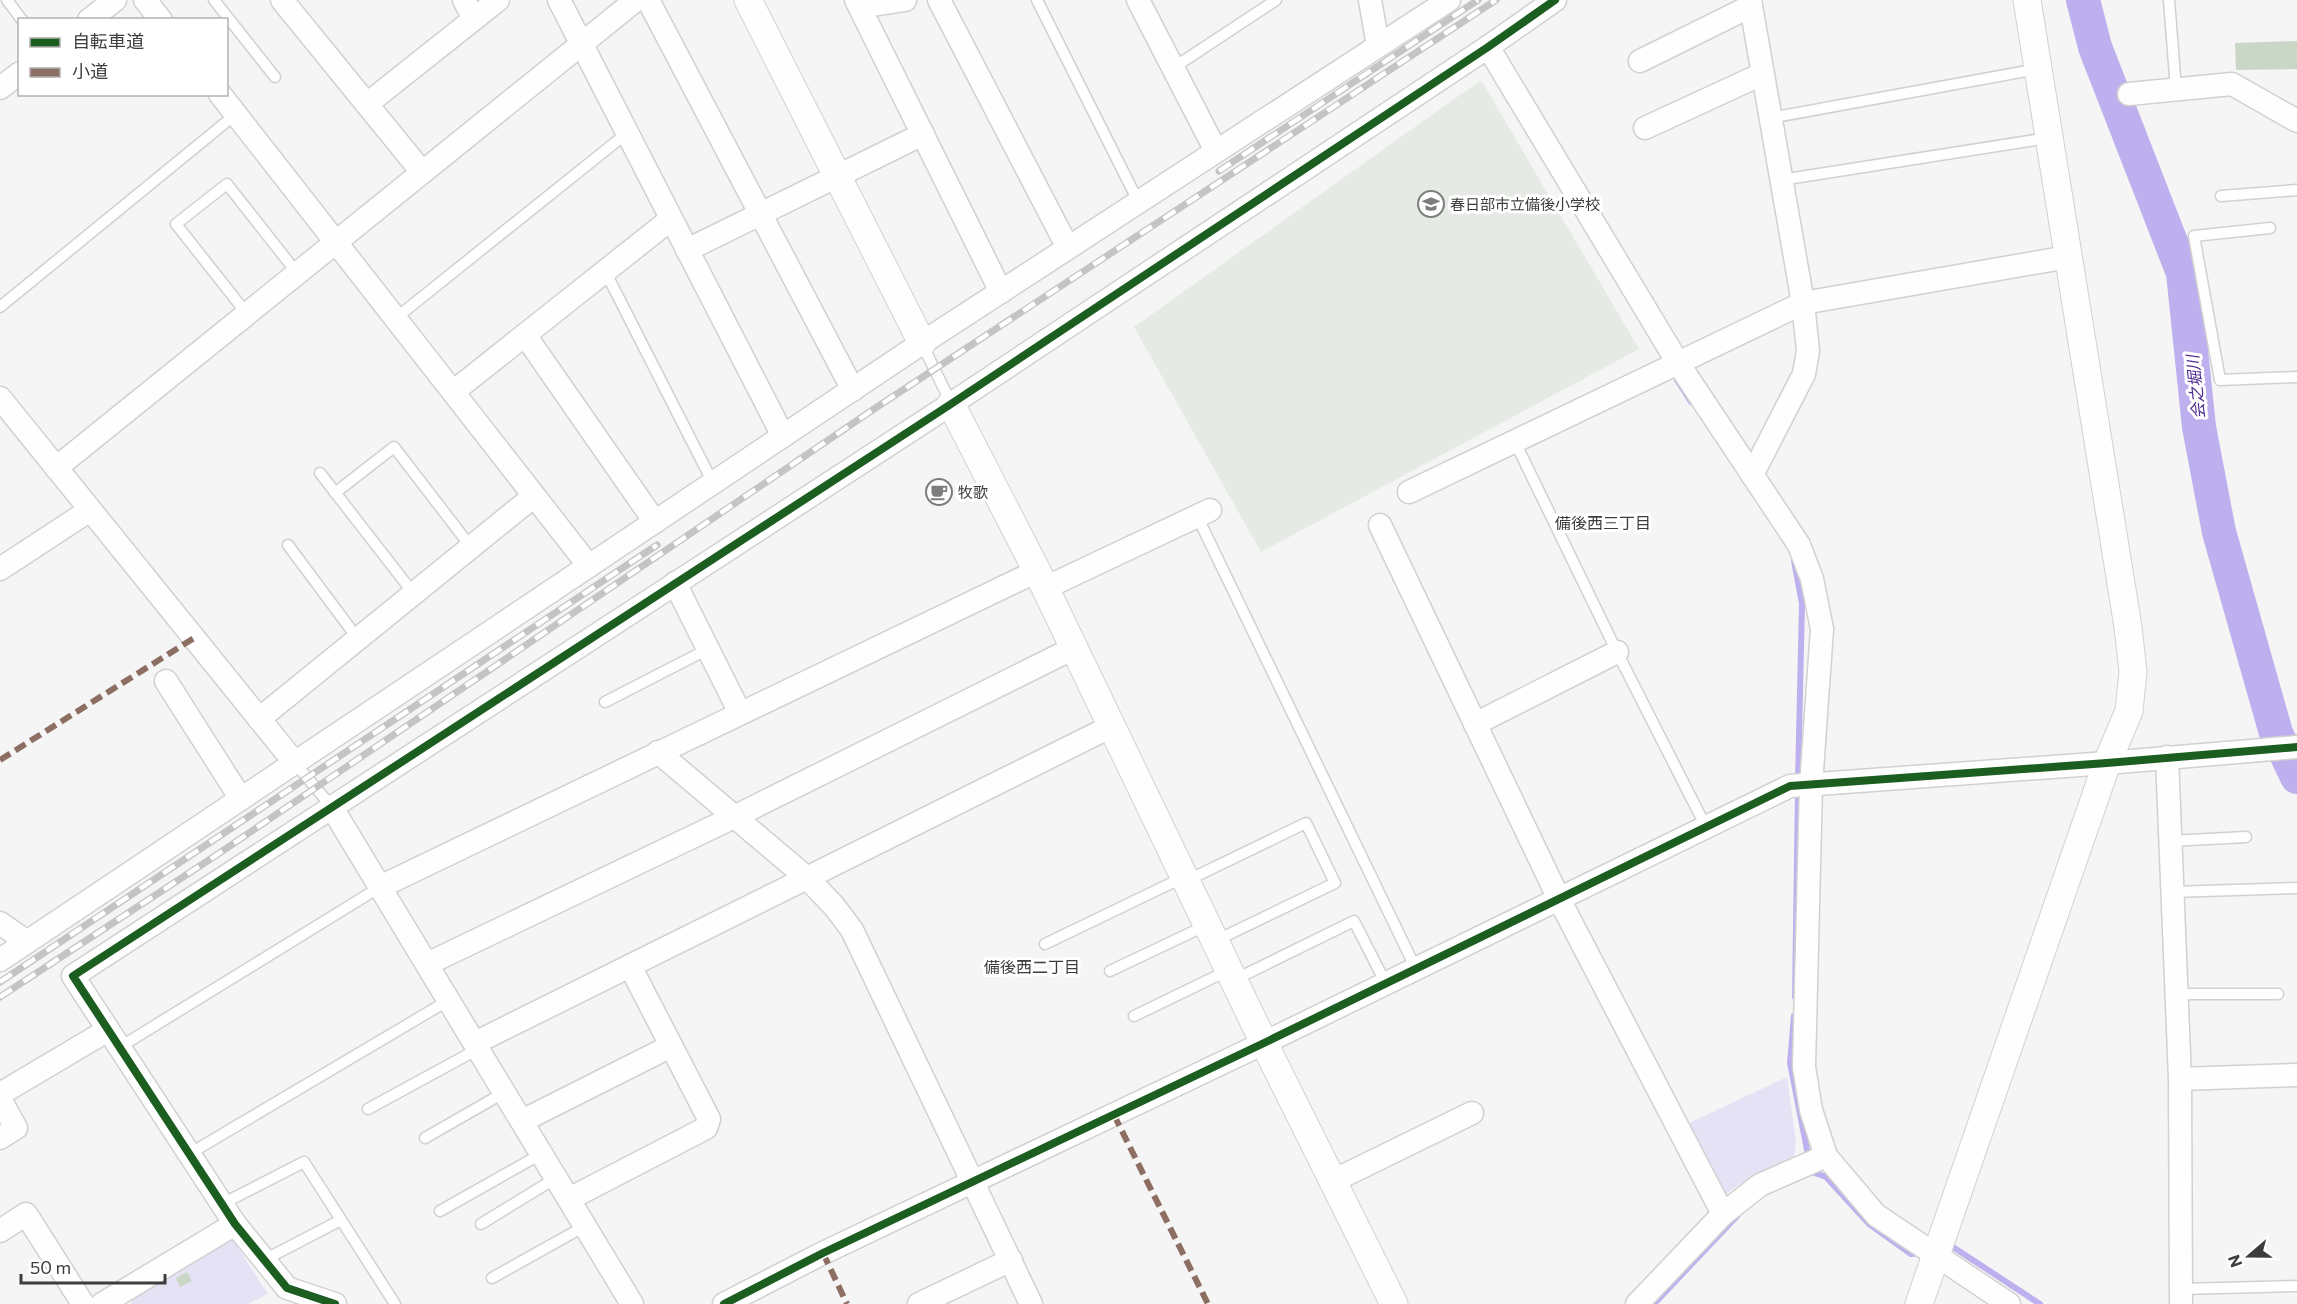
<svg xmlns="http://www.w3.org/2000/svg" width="2297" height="1304" viewBox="0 0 2297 1304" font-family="Commissioner,'Noto Sans JP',sans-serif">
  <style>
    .built { fill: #e5eae4 }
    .green { fill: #e5e2f6 }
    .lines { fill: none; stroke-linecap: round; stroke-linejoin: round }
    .stream { stroke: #beb0ef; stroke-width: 6 }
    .river { stroke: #beb0ef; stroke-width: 34 }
    .building { fill: #cad7c7 }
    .service-casing { stroke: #d0d1d0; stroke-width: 13 }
    .minor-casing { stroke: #d0d1d0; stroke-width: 25 }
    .tertiary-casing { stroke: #d0d1d0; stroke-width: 29 }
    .service { stroke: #fdfefd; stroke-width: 10 }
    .minor { stroke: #fdfefd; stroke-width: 22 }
    .tertiary { stroke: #fdfefd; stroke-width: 27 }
    .rail-casing { stroke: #c3c4c3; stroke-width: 7 }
    .rail { stroke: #fff; stroke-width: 4.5; stroke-dasharray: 14; stroke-linecap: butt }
    .quiet { stroke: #8d6e63; stroke-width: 6; stroke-dasharray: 12 6; stroke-linecap: butt }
    .cycleway-casing { stroke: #fff; stroke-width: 11 }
    .cycleway { stroke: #1b5e20; stroke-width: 8 }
    .labels { text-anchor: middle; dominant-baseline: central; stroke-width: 6; stroke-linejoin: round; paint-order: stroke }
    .poi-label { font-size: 15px; fill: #3c3d3c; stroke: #fff; text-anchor: start }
    .water-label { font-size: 16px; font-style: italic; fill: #4c2990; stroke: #fff }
    .neighbourhood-label { font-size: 16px; fill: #3c3d3c; stroke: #fff }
  </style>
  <rect width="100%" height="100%" fill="#f4f5f4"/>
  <!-- built -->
  <path class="built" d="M1481,80l158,269 -378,203 -127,-225z"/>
  <!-- green -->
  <g class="green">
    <path d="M1787,1077l9,65 -2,14 -52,27 -18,12 -37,-71z"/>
    <path d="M231,1237l37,57 -20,10h-117l2,-8z"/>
  </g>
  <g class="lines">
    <!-- stream -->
    <g class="stream">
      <path d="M1677,380l14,22"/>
      <path d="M1794,561l8,43 -4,177"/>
      <path d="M1795,997l3,-206"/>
      <path d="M1794,1016l-4,47 19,97"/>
      <path d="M1808,1174l4,-2 14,5 43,47 42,30 8,-1"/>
      <path d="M1947,1248l6,-1 87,57"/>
      <path d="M1654,1304l84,-89"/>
    </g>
    <!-- river -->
    <path class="river" d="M2083,0l12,47 88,226 16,154 20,105 57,201 21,44"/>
  </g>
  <!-- building -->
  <g class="building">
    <path d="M2297,41v28l-61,1 -1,-27z"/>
    <path d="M187,1272l5,9 -12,6 -4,-9z"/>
  </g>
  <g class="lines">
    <defs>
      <g id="service">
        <path d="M7,0l15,20"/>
        <path d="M214,0l61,77"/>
        <path d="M1037,0l101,201"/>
        <path d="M2169,0l7,89"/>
        <path d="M1173,68l103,-68"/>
        <path d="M1770,118l268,-49"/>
        <path d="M1781,180l267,-42"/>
        <path d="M2221,196l76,-6"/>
        <path d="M2270,228l-76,8 26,144 77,-3"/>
        <path d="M605,271l108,212"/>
        <path d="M0,307l236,-193"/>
        <path d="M247,314l-71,-90 51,-40 70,89"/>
        <path d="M396,318l231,-185"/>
        <path d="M922,344l29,59"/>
        <path d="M1515,442l102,210 89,175"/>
        <path d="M320,473l94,121"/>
        <path d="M335,493l59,-46 77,100"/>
        <path d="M1197,516l219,453"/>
        <path d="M288,545l70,94"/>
        <path d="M605,702l103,-53"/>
        <path d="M295,763l36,43"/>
        <path d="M2170,841l76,-4"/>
        <path d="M1186,881l120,-58 29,60 -120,58"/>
        <path d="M2172,892l125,-4"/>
        <path d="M1045,944l139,-67"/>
        <path d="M1110,971l97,-46"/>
        <path d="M1234,980l120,-59 32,63"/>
        <path d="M2177,994h101"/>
        <path d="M1134,1016l95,-46"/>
        <path d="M120,1047l260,-160"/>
        <path d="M368,1109l110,-60"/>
        <path d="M425,1138l80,-46"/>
        <path d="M189,1154l260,-154"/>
        <path d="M222,1204l82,-42 91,142"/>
        <path d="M440,1211l101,-57"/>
        <path d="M481,1224l75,-46"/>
        <path d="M264,1260l77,-40"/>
        <path d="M492,1278l93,-52"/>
        <path d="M2181,1289l116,-3"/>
      </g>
      <g id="minor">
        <path d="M145,0l16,20"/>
        <path d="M282,0l140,172"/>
        <path d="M464,0l10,19"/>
        <path d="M559,0l224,436"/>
        <path d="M648,0l205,390"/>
        <path d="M856,0l145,292"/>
        <path d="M939,0l129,248"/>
        <path d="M1138,0l78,151"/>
        <path d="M1370,0l8,46"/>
        <path d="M1750,0l53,303 5,48 -4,23 -52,101"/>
        <path d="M860,7l45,-7"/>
        <path d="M89,20l26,-20"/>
        <path d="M1488,47l190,316 121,182 13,34 10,50 -11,156 -7,282 7,43 15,46 50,59 133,89"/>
        <path d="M1640,61l111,-55"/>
        <path d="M0,88l20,-15"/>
        <path d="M220,94l369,472"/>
        <path d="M2129,94l103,-10 65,37"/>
        <path d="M367,104l131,-104"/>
        <path d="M1645,128l117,-54"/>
        <path d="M687,250l236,-116"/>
        <path d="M525,335l130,187"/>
        <path d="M453,392l218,-173"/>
        <path d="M0,398l295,365"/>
        <path d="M56,468l580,-468"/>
        <path d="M1409,492l394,-189 265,-46"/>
        <path d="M1380,525l179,374 164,315"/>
        <path d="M0,569l90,-59"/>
        <path d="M675,583l65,130"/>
        <path d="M1045,588l165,-78"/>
        <path d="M166,681l75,118"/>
        <path d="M259,719l275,-223"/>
        <path d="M1475,724l142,-72"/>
        <path d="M658,752l149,126 27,28 18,24 179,374"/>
        <path d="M2167,757l13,322 1,225"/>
        <path d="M331,806l301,498"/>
        <path d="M380,887l657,-316"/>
        <path d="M0,923l27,19"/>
        <path d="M0,960l922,-617 527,-343"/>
        <path d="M427,964l307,-147 340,-169"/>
        <path d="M475,1043l637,-317"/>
        <path d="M2180,1079l117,-4"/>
        <path d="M0,1094l108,-64"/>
        <path d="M0,1099l16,29 -16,10"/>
        <path d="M522,1121l149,-75"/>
        <path d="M1333,1181l139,-68"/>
        <path d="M569,1199l137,-71 3,-9 -79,-153"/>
        <path d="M0,1231l26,-17 57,90"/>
        <path d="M102,1304l133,-80"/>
        <path d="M335,1304l-48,-16 -52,-64 -162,-248 878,-572 537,-357 67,-47"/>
        <path d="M724,1304l99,-51 441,-210 526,-257 317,-23 190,-16"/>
        <path d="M919,1304l92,-44"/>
        <path d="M1637,1304l86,-90 37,-29 66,-29"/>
      </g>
      <g id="tertiary">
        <path d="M748,0l174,343"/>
        <path d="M951,404l86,167 227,472 130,261"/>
        <path d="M1919,1304l188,-541 22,-52 4,-39 -5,-45 -101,-627"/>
      </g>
    </defs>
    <!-- service casing -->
    <use href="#service" class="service-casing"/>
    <!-- minor casing -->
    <use href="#minor" class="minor-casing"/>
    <!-- tertiary casing -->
    <use href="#tertiary" class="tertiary-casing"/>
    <!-- service -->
    <use href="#service" class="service"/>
    <!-- minor -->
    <use href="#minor" class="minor"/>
    <!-- tertiary -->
    <use href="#tertiary" class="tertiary"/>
    <defs>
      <g id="rail">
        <path d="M1219,171l259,-171"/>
        <path d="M0,982l657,-437"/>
        <path d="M0,997l215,-141 659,-447 622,-409"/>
      </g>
    </defs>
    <!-- rail casing -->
    <use href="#rail" class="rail-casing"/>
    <!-- rail -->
    <use href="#rail" class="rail"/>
    <!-- quiet -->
    <g class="quiet">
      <path d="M0,760l194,-122"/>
      <path d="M1114,1115l94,189"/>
      <path d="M823,1253l24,51"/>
    </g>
    <defs>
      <g id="cycleway">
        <path d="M335,1304l-48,-16 -52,-64 -162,-248 878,-572 537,-357 67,-47"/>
        <path d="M724,1304l99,-51 441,-210 526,-257 317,-23 190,-16"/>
      </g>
    </defs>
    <!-- cycleway casing -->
    <use href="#cycleway" class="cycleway-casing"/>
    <!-- cycleway -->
    <use href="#cycleway" class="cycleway"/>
  </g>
  <!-- icons -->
  <defs>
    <symbol id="school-ring" viewBox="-11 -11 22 22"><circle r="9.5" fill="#fff" stroke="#7c7d7c" stroke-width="1.5"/><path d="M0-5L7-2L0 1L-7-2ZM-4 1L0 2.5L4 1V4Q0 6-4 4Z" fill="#7c7d7c"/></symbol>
    <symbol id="cafe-ring" viewBox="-11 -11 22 22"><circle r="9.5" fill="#fff" stroke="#7c7d7c" stroke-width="1.5"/><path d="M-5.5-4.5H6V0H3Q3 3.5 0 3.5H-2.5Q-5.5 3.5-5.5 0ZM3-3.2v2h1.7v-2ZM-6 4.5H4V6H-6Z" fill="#7c7d7c"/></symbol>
  </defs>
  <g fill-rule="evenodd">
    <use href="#school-ring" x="1416" y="189" width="30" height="30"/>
    <use href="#cafe-ring" x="924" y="477" width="30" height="30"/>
  </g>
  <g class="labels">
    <!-- poi labels -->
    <g class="poi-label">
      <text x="1450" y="204">春日部市立備後小学校</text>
      <text x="958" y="492">牧歌</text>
    </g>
    <!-- water labels -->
    <g class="water-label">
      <text transform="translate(2195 387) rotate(-96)">会之堀川</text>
    </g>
    <!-- neighbourhood labels -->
    <g class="neighbourhood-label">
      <text x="1603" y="522">備後西三丁目</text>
      <text x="1032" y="966">備後西二丁目</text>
    </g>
  </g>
  <!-- legend -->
  <rect x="18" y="18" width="210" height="78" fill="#ffffff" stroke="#b1b1b1" stroke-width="1.5"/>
  <rect x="30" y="38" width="30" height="9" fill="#1b5e20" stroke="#b1b1b1" stroke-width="1.5"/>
  <text x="72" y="48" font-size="18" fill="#3c3d3c">自転車道</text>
  <rect x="30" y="68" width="30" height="9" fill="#8d6e63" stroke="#b1b1b1" stroke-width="1.5"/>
  <text x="72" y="78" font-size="18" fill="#3c3d3c">小道</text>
  <!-- north arrow -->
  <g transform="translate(2249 1256) rotate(250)" stroke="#ffffff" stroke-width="4.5" paint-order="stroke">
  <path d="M0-4.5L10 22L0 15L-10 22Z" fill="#3c3d3c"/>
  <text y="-9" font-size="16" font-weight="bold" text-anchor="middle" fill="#3c3d3c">N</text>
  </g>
  <!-- scale -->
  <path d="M21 1274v9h144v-9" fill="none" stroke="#3c3d3c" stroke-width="3"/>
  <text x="30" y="1274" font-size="18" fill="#3c3d3c" stroke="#ffffff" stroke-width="4.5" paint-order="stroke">50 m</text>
</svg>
